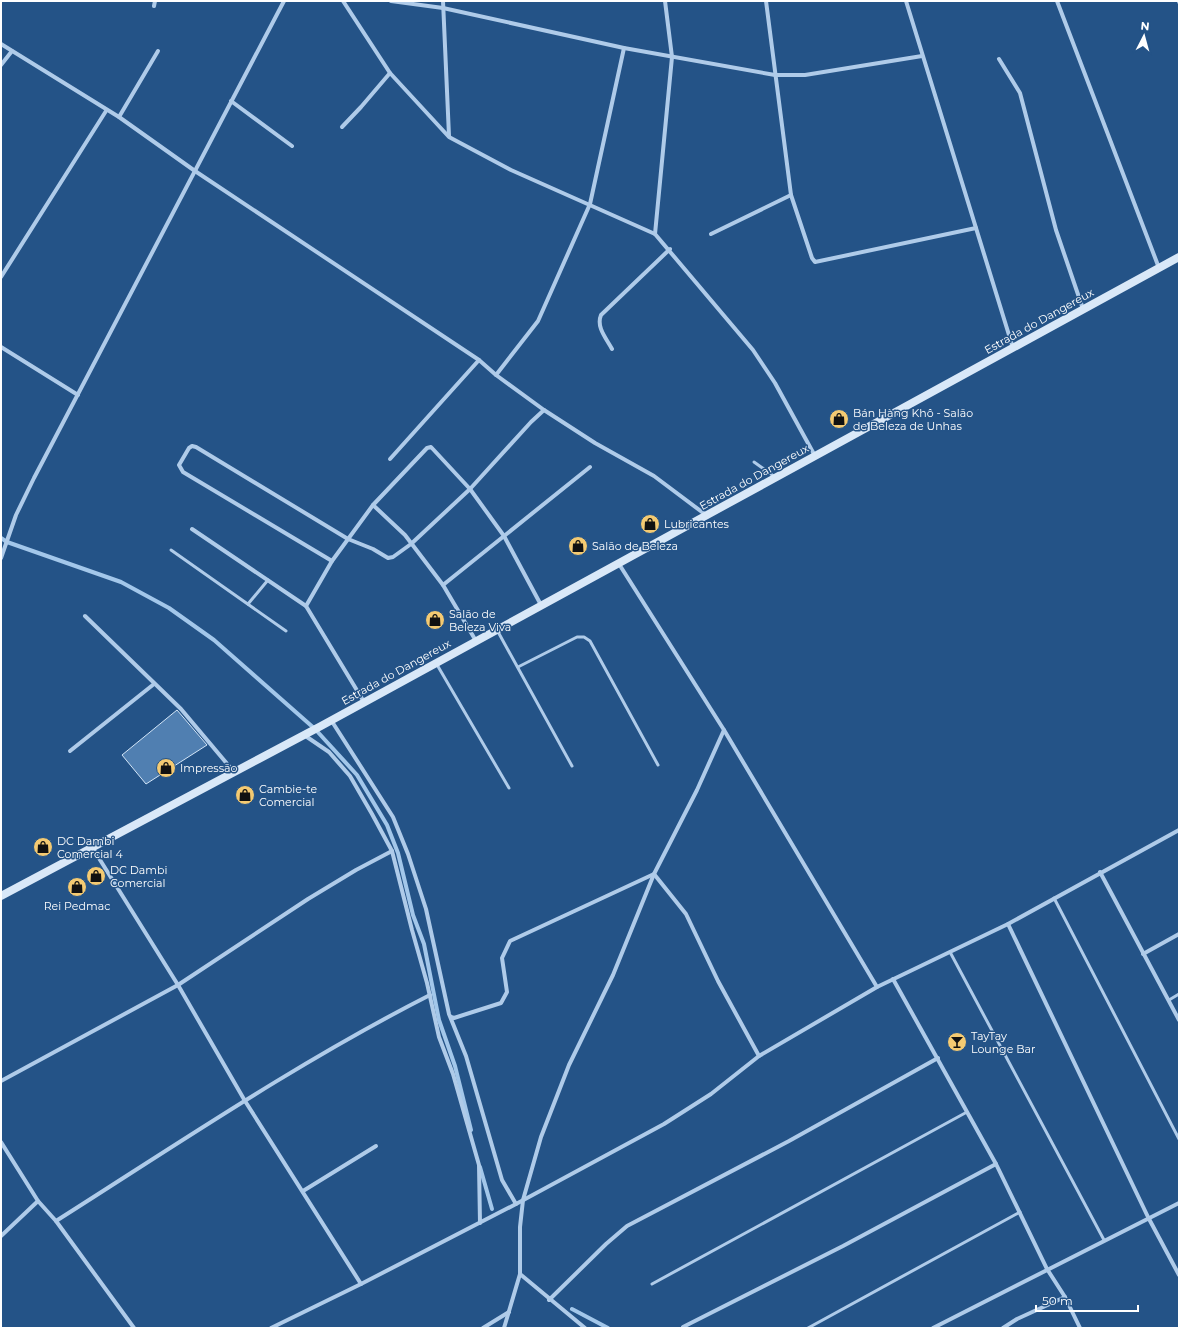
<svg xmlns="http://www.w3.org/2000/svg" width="1180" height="1329" viewBox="0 0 1180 1329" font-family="Montserrat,sans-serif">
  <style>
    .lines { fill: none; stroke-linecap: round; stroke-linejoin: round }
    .stream { stroke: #a3c7ea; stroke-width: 4 }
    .building { fill: #507fb1; stroke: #d3e5f7 }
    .service { stroke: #afcbe9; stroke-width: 3 }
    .minor { stroke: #afcbe9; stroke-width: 4 }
    .secondary { stroke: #d9e8f8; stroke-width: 8 }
    .labels { text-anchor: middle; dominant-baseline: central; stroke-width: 3; stroke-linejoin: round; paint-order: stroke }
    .street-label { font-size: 11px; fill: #fff; stroke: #245387 }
    .poi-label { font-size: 11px; fill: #fff; stroke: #245387; text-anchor: start }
  </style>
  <rect width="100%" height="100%" fill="#245387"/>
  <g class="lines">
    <!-- stream -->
    <g class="stream">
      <path d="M1,538l6,4 114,40 48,26 45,32 101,89 42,46 30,50 11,28 15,62 11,29 15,76 16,46 16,64"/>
      <path d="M480,1167l12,42"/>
      <path d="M572,1309l36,19"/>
    </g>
  </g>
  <!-- building -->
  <path class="building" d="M177,710l30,35 -61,39 -24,-29z"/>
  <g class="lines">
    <!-- service -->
    <g class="service">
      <path d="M754,462l21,15"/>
      <path d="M171,550l115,81"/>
      <path d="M248,604l20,-24"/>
      <path d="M497,630l75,136"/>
      <path d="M436,663l73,125"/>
      <path d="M518,667l59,-30h7l6,4 68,124"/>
      <path d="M1054,898l125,241"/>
      <path d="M950,952l154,288"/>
      <path d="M1169,1000l10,-6"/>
      <path d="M652,1284l315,-172"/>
      <path d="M808,1328l212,-116"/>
    </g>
    <!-- minor -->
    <g class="minor">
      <path d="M343,1l47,72 59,64 62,33 144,64 98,116 22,33 40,73"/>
      <path d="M391,1l52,7 181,40 151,27h30l117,-19"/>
      <path d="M443,1l6,135"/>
      <path d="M766,1l25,194 21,63 3,4 161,-34"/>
      <path d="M906,1l107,347"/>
      <path d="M1057,1l102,267"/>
      <path d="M1179,1v1"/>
      <path d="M154,6l1,-5"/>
      <path d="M1,44l118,73 76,54 284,189 17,15 48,35 51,33 59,33 52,39"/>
      <path d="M999,59l21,34 36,137 27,79"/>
      <path d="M1,65l11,-14"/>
      <path d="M231,101l61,45"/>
      <path d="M119,117l39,-66"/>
      <path d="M342,127l19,-20 29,-34"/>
      <path d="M655,234l17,-177 -7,-56"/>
      <path d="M711,234l80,-39"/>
      <path d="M1,277l105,-166"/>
      <path d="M1,347l77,48"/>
      <path d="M612,349c-6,-11 -16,-22 -11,-34l69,-66"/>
      <path d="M496,375l42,-54 52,-117 34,-156"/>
      <path d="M390,459l89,-99"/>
      <path d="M373,505l32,30 38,50 33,56"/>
      <path d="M192,529l114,77 58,96"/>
      <path d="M1,558l15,-43 18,-37 250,-477"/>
      <path d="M332,561l-149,-89 -4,-7 10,-17 3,-2 4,1 152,92 25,10 15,9 5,-1 18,-13 59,-55 61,-67 13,-12"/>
      <path d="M619,564l105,166 153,257"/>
      <path d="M443,585l147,-118"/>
      <path d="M306,606l26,-45 41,-56 54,-57 4,-1 39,42 34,47 37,69"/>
      <path d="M85,616l96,93 53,63"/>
      <path d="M331,720l62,97 15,37 18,55 23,105 17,42 36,124 14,24"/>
      <path d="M304,735l25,17 21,24 22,38 20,37 20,79 15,53 12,54 14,37 26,91 1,58"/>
      <path d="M70,751l84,-67"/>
      <path d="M92,847l86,138 67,116 116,183"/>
      <path d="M1100,872l79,148"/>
      <path d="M1008,924l140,293 31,58"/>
      <path d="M1143,954l36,-20"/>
      <path d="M893,979l103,185 51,105 18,28 15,31"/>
      <path d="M451,1017l3,1 47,-15 6,-11 -5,-34 8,-17 144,-67 32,40 32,67 41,75"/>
      <path d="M1,1081l177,-96 130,-86 48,-29 36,-19"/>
      <path d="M1,1142l37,59 18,20 78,107"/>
      <path d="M303,1191l73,-45"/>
      <path d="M56,1221c123,-78 244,-160 374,-226"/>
      <path d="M1,1236l37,-35"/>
      <path d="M520,1274l65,54"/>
      <path d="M549,1300l57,-56 21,-18 162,-85 149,-83"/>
      <path d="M683,1327l160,-81 153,-82"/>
      <path d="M271,1328l90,-44 155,-80 148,-80 47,-30 48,-38 118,-69 131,-63 171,-94"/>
      <path d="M483,1328l26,-16"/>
      <path d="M504,1328l16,-54v-47l3,-27 18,-63 28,-72 44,-90 41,-101 43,-84 27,-60"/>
      <path d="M933,1328l246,-125"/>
      <path d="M1003,1328l14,-9 48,-22"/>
    </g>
    <!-- secondary -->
    <path class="secondary" d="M1,896l320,-170 858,-469"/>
  </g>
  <!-- icons -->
  <defs>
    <symbol id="shop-disc" viewBox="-11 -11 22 22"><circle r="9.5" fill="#f4ca72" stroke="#245387"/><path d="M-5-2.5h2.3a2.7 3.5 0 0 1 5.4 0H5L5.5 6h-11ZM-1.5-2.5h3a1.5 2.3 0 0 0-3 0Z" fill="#111"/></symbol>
    <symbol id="bar-disc" viewBox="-11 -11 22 22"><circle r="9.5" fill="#f4ca72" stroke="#245387"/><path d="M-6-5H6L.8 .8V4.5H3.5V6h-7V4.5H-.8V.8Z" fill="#111"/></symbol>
  </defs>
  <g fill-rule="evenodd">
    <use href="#shop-disc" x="828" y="408" width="22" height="22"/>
    <use href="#shop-disc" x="639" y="513" width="22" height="22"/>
    <use href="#shop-disc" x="567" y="535" width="22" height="22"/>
    <use href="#shop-disc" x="424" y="609" width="22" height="22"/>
    <use href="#shop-disc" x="155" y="757" width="22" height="22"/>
    <use href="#shop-disc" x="234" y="784" width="22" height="22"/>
    <use href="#shop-disc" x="32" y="836" width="22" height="22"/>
    <use href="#shop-disc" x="85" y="865" width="22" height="22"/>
    <use href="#shop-disc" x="66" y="876" width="22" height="22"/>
    <use href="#bar-disc" x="946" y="1031" width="22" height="22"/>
  </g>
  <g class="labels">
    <!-- street labels -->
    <g class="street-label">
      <text transform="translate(1039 321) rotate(-29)">Estrada do Dangereux</text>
      <text transform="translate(754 477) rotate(-29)">Estrada do Dangereux</text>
      <text transform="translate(396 672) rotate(-29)">Estrada do Dangereux</text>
    </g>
    <!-- poi labels -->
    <g class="poi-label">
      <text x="853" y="413">Bán Hàng Khô - Salão<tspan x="853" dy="13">de Beleza de Unhas</tspan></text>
      <text x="664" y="524">Lubricantes</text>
      <text x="592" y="546">Salão de Beleza</text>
      <text x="449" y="614">Salão de<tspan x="449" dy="13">Beleza Viva</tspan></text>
      <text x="180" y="768">Impressão</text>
      <text x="259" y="789">Cambie-te<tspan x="259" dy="13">Comercial</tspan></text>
      <text x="57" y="841">DC Dambi<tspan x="57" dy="13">Comercial 4</tspan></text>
      <text x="110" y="870">DC Dambi<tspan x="110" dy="13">Comercial</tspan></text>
      <text x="77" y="906" text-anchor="middle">Rei Pedmac</text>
      <text x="971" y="1036">TayTay<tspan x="971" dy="13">Lounge Bar</tspan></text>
    </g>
  </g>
  <!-- border -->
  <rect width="1180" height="1329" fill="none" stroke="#ffffff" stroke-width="4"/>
  <!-- north arrow -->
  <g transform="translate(1144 36) rotate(6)" stroke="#245387" stroke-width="3" paint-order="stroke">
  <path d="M0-3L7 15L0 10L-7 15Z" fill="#ffffff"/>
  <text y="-6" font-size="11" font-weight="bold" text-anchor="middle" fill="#ffffff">N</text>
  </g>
  <!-- scale -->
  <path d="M1036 1305v6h102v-6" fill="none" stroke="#ffffff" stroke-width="2"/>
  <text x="1042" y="1305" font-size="12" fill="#ffffff" stroke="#245387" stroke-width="3" paint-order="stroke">50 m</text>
</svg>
